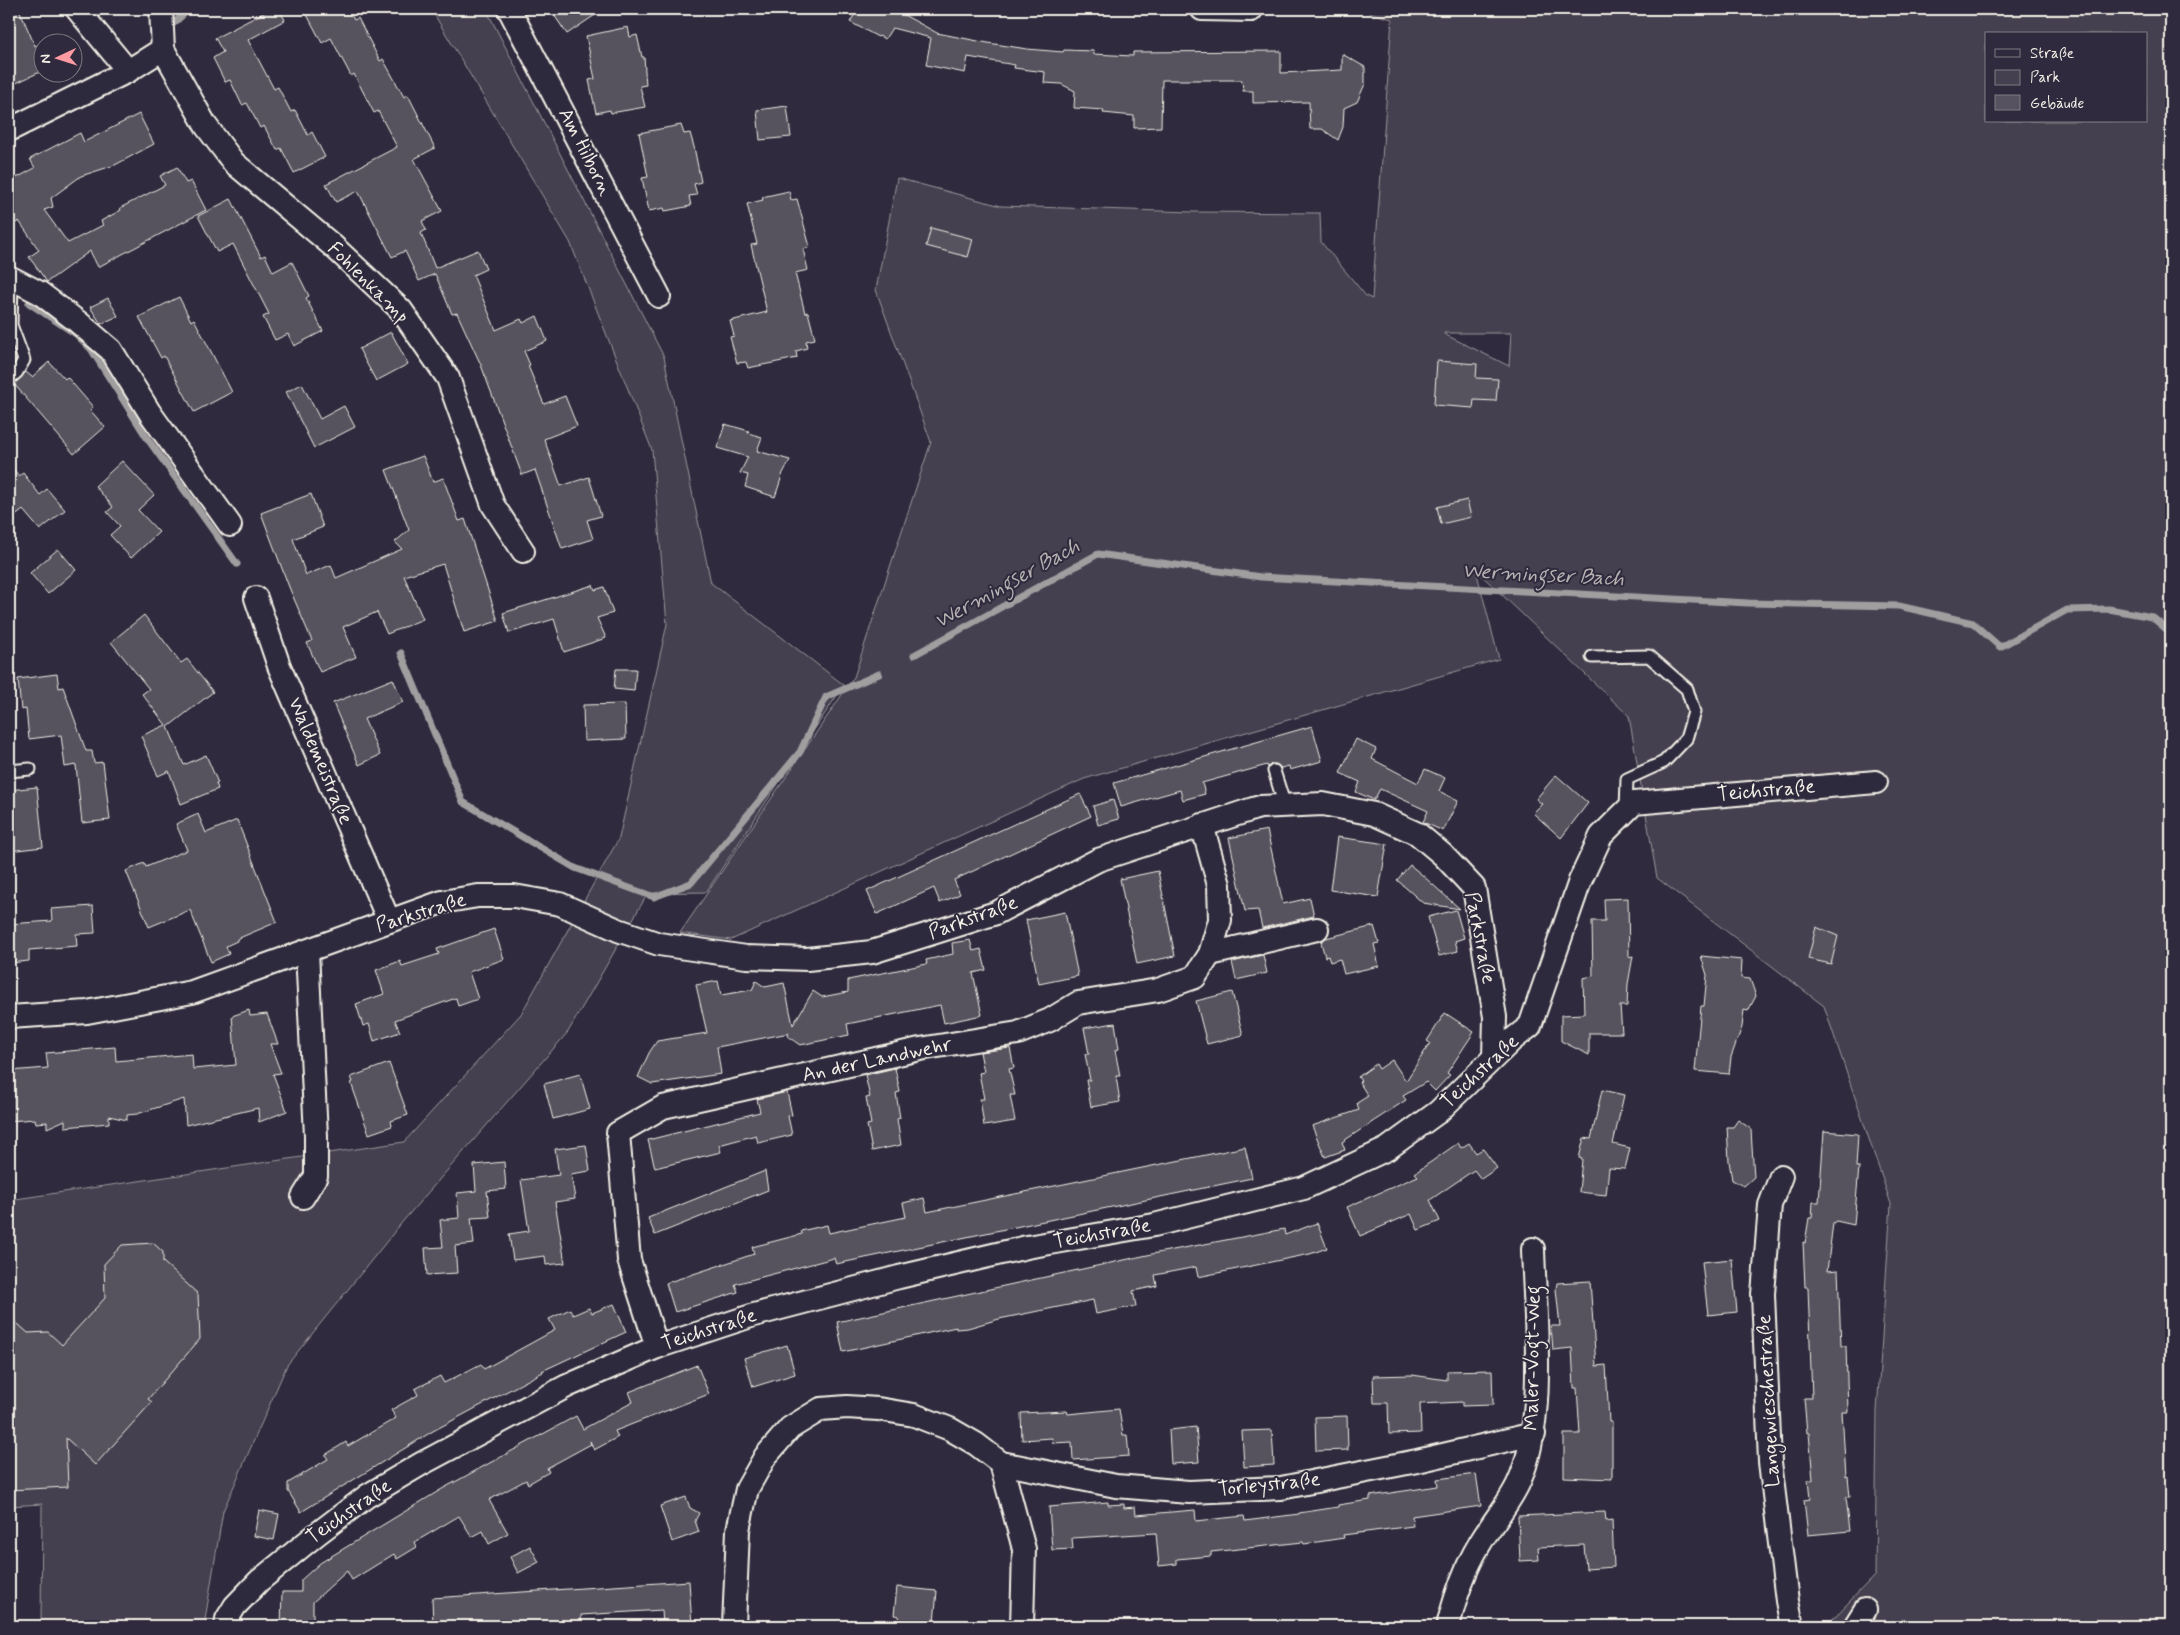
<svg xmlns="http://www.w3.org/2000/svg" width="2180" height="1635" viewBox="0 0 2180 1635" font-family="Mynerve,sans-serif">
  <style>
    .green { fill: #454050; stroke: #9c989c; fill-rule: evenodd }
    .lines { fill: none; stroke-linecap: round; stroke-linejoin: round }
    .stream { stroke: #a19ea0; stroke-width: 7 }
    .building { fill: #56525f; stroke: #f4f1e8 }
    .lane-casing { stroke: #f4f1e8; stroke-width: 15 }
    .street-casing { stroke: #f4f1e8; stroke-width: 26 }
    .lane { stroke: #2f2a3d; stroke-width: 11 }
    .street { stroke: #2f2a3d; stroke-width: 22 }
    .labels { text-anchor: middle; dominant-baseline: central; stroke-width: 4; stroke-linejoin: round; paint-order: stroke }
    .street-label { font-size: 20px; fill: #f4f1e8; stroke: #2f2a3d }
    .water-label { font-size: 21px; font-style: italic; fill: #b6b2b2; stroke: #2f2a3d }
  </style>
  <rect width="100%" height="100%" fill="#2f2a3d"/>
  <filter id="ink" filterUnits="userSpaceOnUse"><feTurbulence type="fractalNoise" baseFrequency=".02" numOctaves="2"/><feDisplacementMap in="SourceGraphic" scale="10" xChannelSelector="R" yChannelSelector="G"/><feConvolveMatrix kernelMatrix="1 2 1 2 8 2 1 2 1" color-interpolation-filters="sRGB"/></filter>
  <g filter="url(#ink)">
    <!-- green -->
    <g class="green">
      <path d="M431,9h55l178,348 47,226 133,102 -138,207 -58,1 -80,139 -164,188 -117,145 -64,146 -19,115h-163l1,-122 -33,2v-306l395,-58 117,-128 98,-176 48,-214 -15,-174 -82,-208z"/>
      <path d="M1358,9h813v1617h-345l49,-51 2,-164 14,-207 -67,-198 -167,-128 -28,-162 -153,-146 23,89 -415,120 -353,161 -51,-7 174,-256 77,-235 -55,-152 21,-112 104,28 192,6 127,1 1,29 45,54 6,3 20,-280zM1986,34h160v87h-160zM1511,333l-2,33 -65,-32v-1z"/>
    </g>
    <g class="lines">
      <!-- stream -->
      <g class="stream">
        <path d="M174,23l15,-14"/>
        <path d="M29,303l47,31 15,15 56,89 90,126"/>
        <path d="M401,653l62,149 112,66 79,29 37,-14 109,-131 26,-55 53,-23"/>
        <path d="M914,655l184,-101 163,23 487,26 151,3 74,17 27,24 67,-37 42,-1 43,8 19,16"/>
      </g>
    </g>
    <!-- building -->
    <g class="building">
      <path d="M9,9h10l16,37 7,-3v28l-28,13 -5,-11z"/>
      <path d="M271,9h8l6,11 -37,20 26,49 4,-2 13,25 4,-2 13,25 4,-3 13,25 -31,16 -13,-25 -4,2 -13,-24 -4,2 -13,-25 -5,2 -12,-25 -5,2 -12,-24 10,-6 -8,-14z"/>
      <path d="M304,9h44l6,11 4,-2 22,43 3,-2 21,38 4,-2 27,53 -21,11 28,52 -20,10 4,9 -5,3 14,35 43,-18 8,19 -13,6 23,55 25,-11 2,4 14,-7 10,25 -23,10 6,14 -2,1 16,38 21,-8 12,30 -33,13 17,47 28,-9 12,39 -14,4 6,19 -31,10 -27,-79 -13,5 -41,-110 -24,-52 -5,1 -17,-40 -16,7 -14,-30 -13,6 -34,-66 -22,11 -10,-18 71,-37 -19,-36 -4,2 -20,-39 -3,2 -20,-38 -9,5z"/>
      <path d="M550,9h54l-37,25z"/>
      <path d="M858,9h35l44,24 51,10 39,6 36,3 1,-2 30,1 -1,3 40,2v-4l148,-1v22l61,-3v-16l23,13v17l-8,18 -13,6 -1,19 -5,13 -16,-11h-12l-1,-27 -56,1v-12h-10l-1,-11h-80l-1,47 -27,1v-12l-31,-3 1,-3 -30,-2 1,-17 -14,-7 -17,-1 1,-11 -31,-4 1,-3 -47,-8 -3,16 -39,-8 5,-27 -39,-10 -7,11 -6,-3 -1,1 -28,-15z"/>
      <path d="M628,27l2,10 7,-2 5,22h2l2,28 -6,1 5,21 -34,6 -1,-3 -14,3 -7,-33 6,-1 -9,-43z"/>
      <path d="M787,106l4,31 -31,3 -3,-30z"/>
      <path d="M139,114l15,30 -39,21 -34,11 -30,22 2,9 -9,3 24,33 35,-18 -2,-4 20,-11 -1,-2 45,-23 -5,-9 17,-9 9,16 5,-2 15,29 -108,57 -8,-16 -43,31 -18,-25 10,-7 -20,-29 -10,6v-45l26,-14 -5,-9 50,-26 4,9z"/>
      <path d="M681,125l3,9 6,-1 4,14 7,35 -7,2 3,11 -8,1 2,10 -26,5 -1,-3 -15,3 -7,-33 6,-1 -9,-44z"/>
      <path d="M789,191l2,9 6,-1 13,48 -7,2 5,21 -13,3 10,40 3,-1 7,27 -9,2 1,7 -11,3 1,7 -49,10 -2,-6 -9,1 -7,-26 4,-1 -4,-15 37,-9 -16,-67 6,-1 -10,-40 16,-4 -1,-3z"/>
      <path d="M231,199l30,58 4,-2 8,17 19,-10 17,34 -3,2 17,33 -29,15 -6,-12 -13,6 -12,-23 6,-3 -36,-70 -16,8 -19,-36z"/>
      <path d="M931,228l42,11 -5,18 -42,-11z"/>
      <path d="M179,297l12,24 3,-2 38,73 -38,20 -30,-56 -3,2 -22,-41z"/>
      <path d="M108,298l10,18 -17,8 -11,-17z"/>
      <path d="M391,332l17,32 -32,17 -17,-32z"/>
      <path d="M1437,361l40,3 -1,14 22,1 -2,22 -22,-1 -1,8 -39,-3z"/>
      <path d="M49,362l16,17 2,-2 26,30 -3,3 15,17 -31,27 -60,-70 12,-12 6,5z"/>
      <path d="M302,384l18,35 24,-13 11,21 -41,21 -28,-56z"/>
      <path d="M725,424l24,7 -1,2 14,4 -5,14 33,9 -7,13 -8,24 -30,-10 3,-12 -8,-2 8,-16 -31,-9z"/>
      <path d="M423,456l10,26 10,-4 16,43 6,-2 33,102 -34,11 -21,-68 -39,12 19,43 -36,15 -10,-22 -34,15 13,30 -36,15 -13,-29 5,-2 -23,-54 -28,-74 50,-19 12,33 -30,12 13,36 25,-10 5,13 66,-29 -7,-7 14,-12 -23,-60z"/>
      <path d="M122,461l32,34 -16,15 21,22 -28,26 -21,-23 10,-9 -13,-14 6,-5 -18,-21z"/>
      <path d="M9,464l10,12 4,-3 17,22 7,-6 18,21 -25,20 -17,-20 -14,11z"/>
      <path d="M1467,500l4,17 -30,7 -4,-17z"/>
      <path d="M58,549l18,21 -28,24 -18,-21z"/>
      <path d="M593,585l2,5 9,-3 9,26 -16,5 9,20 -42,14 -10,-33 -45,14 -6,-20z"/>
      <path d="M144,615l37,48 6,-4 26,33 -45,35 16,38 22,-10 12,28h-2l2,6 -37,15 -12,-33 -11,5 -17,-40 25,-11 -24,-31 7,-5 -38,-47z"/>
      <path d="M616,669h20l-2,22 -20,-2z"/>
      <path d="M57,674l2,14 4,-1 23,64h6l2,12 9,-1 7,58 -28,3 -6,-58 -11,2 -4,-32 -32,4 -3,-30 -5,1 -3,-31z"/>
      <path d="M393,679l10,23 -39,17 16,36 -21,10 -26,-62z"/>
      <path d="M625,704l1,35 -42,2 -1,-36z"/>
      <path d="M1312,726l10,35 -32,9 -1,-4 -8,2 -5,-4h-5l-3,3 -1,-2 -65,18 3,11 -22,6 -3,-10 -59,17 -7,-24z"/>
      <path d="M1356,739l20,10 -4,10 46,24 7,-14 20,9 -6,13 19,10 -15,30 -20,-9 5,-11 -48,-22 -6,11 -18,-8 4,-10 -20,-9z"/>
      <path d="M1556,775l32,28 -27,35 -28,-25 9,-9 -6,-5z"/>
      <path d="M37,787l6,60 -34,4v-61z"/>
      <path d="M1080,794l11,22 -137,64 6,14 -20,9 -6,-15 -57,26 -10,-23z"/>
      <path d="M1113,800l6,19 -21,6 -5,-19z"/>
      <path d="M198,814l8,19 31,-13 40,102 -40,17v2l-11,5 3,8 -18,8 -21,-52 -41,17 -23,-56 18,-8 2,4 41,-17 -11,-26z"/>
      <path d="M1267,830l16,74 27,-6 4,18 -52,12 -4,-18 -13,1 -16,-73z"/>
      <path d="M1337,837l50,7 -9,53 -48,-7z"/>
      <path d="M1410,865l11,9 39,35 -37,-6 -26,-23z"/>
      <path d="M1158,871l17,85 -38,8 -17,-85z"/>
      <path d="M1628,898l1,59 4,-1 -5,28 -1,22h-7l2,27h-33v22l-28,-14v-26l23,-1 -1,-36 10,-2 -1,-55h13l-1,-22z"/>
      <path d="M93,906l2,27 -19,1 1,12 -48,4v11l-20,2v-39l43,-3 -1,-12z"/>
      <path d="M1456,910l8,28 -9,3 3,10 -19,5 -11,-39z"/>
      <path d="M1065,912l13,64 -39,8 -13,-64z"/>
      <path d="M1374,926l5,17 -5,1 5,22 -35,8 -4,-15 -10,3 -2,-6 -3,1 -4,-15 5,-4z"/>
      <path d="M1816,927l22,9 -7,28 -23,-5z"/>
      <path d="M494,929l10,30 -35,13 9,27 -20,7 -2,-8 -61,22 5,12 -26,9 -5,-17 -6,2 -7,-22 28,-10 -8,-24 24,-9 2,5 37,-12 -2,-5z"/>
      <path d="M970,940l3,11 8,-2 5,21 -13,3 9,42 -38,8 -4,-18 -93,19 2,11 -49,10 -13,-9 2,-3 -72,14 4,27 -69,10 -14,-7 11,-24 8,-12 50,-8 -11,-48 22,-4 3,14 31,-5 4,-9 9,6 19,-4 9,42 20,-34 9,6 26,-5v-12l79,-16 -1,-4 27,-6 -1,-11z"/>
      <path d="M1263,955l4,18 -31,7 -4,-18z"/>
      <path d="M1701,956l41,4 -1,18 9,1 6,17 -8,15 -4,-1 -2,17 -11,30 -2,17 -34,-3 6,-65h3l3,-31z"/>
      <path d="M1232,992l11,43 -36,9 -11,-43z"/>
      <path d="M249,1010l1,6 17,-2 11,30h-8l11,29 -8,1 14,37 -28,11 -1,-14 -72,17 -2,-26 -47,15 -10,1v5l-18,-4v7l-44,4v-7l-18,8v-6l-11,1 -1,-4 -26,2v-50l39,-3 -2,-15 69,-6 1,14 76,-7 1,15 43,-4 -4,-49z"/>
      <path d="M1445,1013l29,19 -27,41 3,2 -15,16 -9,-9 -23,14 3,4 -64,42 3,8 -20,7 -13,-31 47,-16 -2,-7 11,-7 -9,-14 2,-1 -3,-4 18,-13 3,5 13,-9 14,21 24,-38 -3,-2z"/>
      <path d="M1115,1023l4,26 -4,1 5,26h-4l4,26 -29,5 -5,-27h4l-5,-26h4l-5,-26z"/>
      <path d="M1010,1048l4,20 -5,1 6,26h-5l5,26 -31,5 -4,-27h4l-5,-26 5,-1 -4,-20z"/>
      <path d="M389,1063l19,52 -17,6 1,5 -23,8 -18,-51 2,-1 -2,-5z"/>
      <path d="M895,1068l5,24 -4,1 4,25 -3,1 4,26 -29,6 -5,-26 4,-1 -5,-26 4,-1 -5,-22z"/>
      <path d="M580,1074l10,35 -37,10 -9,-35z"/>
      <path d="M1602,1090l22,5 -11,49 17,4 -5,21 -16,-1 -3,27 -27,-3 3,-33 -3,-1 5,-20 7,1z"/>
      <path d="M787,1092l5,23 -4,1 4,19 -34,8 -2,-8 -37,10 2,7 -66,16 -7,-28 112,-28 -3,-13z"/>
      <path d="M1738,1120l13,9 1,18 2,30 -10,9 -12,-6 -3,-19 -2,-34h6z"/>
      <path d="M1824,1131l34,3 -2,33h3l-5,58 -18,-4 -3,2 -6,48 11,-1 3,76h5l2,66h-6l4,65 2,-1 2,21h-4l4,34 -42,4 -4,-35 6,-1 -2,-19h5l-4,-47h-2l-3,-35h8l-4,-111h-3l-2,-45 2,1 4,-25h3l1,-16h6z"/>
      <path d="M1458,1143l3,5 8,-5 7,10 7,-4 14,19 -16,11 -7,-9 -44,30 10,21 -22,9 -7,-16 -51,22 -13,-29 71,-31 -3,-3z"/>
      <path d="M586,1145l4,26 -19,3 4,25 -20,3 10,61 -19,2 -1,-9 -32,4 -4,-26 20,-3 -8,-51 38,-5 -4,-26z"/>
      <path d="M1245,1147l7,31 -416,86 -2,-6 -99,26 3,8 -63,20 -9,-29 88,-29 -2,-7 50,-13 -1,-3 26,-6 2,8 77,-16 -3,-14 21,-5 3,14z"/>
      <path d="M504,1162l2,27 -19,2 3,26 -19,1 3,26 -19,2 2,27 -30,2 -2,-27 18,-1 -3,-27 19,-2 -2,-25 19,-2 -2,-26z"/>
      <path d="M765,1171l3,19 -113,45 -7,-17z"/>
      <path d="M1317,1223l10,25 -17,6 -112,23 -2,-10 -41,8 2,11 -24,5 3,15 -40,8 -3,-14 -94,19 -31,9 -12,1v-2l-113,25 -6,-30 315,-68 132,-25 1,6z"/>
      <path d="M153,1243l10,9v10l35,32 2,45 -52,60 4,3 -57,63 -29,-27 2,49 -59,3v-174l19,17 20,-1 14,13 43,-47 -1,-34 18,-19z"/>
      <path d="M1732,1259l5,53 -29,3 -6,-53z"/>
      <path d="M1590,1281l6,85 10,-1 3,57h3v57l-48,-2v-43h16l-3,-46h-3l-2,-40 -19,2 -2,-24h9l-4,-37 1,-6z"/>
      <path d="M614,1304l12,28 -84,39 1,1 -110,59 -132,81 -13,-21v-8l40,-24 -3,-4 21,-13 2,4 48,-28 -5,-8 27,-15 -3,-6 25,-13 4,7 37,-19 3,5 71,-39 -6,-11 21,-10 3,6 16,-7 3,5z"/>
      <path d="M787,1345l8,29 -42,13 -9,-29z"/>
      <path d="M697,1365l12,29 -94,37 3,6 -24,13 -4,-9 1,3 -44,24 2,4 -21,12 -2,-4 -37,20 19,33 -19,11 -6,-13 -11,6 -13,-21 -44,26 2,5 -20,12 -3,-5 -42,26 -5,-9 -34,31v24h-32l1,-34h19v-12l19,-17 122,-74 134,-73 7,13 50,-27 -4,-10z"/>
      <path d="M1492,1370l1,35 -31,1v-4l-42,2 1,29 -32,1 -1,-31h-14l-1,-27 39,-1 35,5v-9z"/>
      <path d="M1119,1409l4,26h4l2,21 -56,4 -1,-18 -19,1 -1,-5 -30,2 -1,-27 46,-2 1,3z"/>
      <path d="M1347,1416l1,34 -32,1 -1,-34z"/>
      <path d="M1196,1427l3,35 -28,2 -2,-34z"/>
      <path d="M1272,1430l2,35 -30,2 -2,-36z"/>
      <path d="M1476,1474l5,32 -69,10 1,10 -70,9 1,3 -40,6 -1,-2 -92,10v4l-34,3v5l-18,2 -3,-33 -84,5 1,11 -21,1 -3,-43 59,-5v3l16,-1v4l11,-1 1,8 59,-5 1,11 48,-5 1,5 54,-7v-1l39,-6v-2l32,-5v-4l68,-10 -1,-7z"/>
      <path d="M686,1497l4,11 9,5 -4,8 4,11 -27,10 -12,-36z"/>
      <path d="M259,1510l20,4 -5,26 -20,-4z"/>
      <path d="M1605,1512l1,9 6,-1 2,47 -28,2 -2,-24 -46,2 1,13 -19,1 -2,-45z"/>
      <path d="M530,1546l9,16 -21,11 -8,-16z"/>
      <path d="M689,1581l3,45h-29l-1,-16 -81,5 1,11h-149l-1,-28z"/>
      <path d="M897,1587l40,4 -3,31h-2v4h-35l2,-10 -5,-1z"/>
    </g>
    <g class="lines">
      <defs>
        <g id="lane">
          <path d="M9,379l8,-7 7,-12 -13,-35 1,-46"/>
          <path d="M1592,657l57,-1 38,33 7,23 -8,27 -22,23 -37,17 -1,31"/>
          <path d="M9,771l21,-2"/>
          <path d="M1274,771l11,35"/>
        </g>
        <g id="street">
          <path d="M77,9l51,62"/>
          <path d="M161,9l2,40 43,77 28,37 99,83 68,64 47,68 45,127 30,46"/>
          <path d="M509,9l150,287"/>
          <path d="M1202,9l49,1"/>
          <path d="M9,130l119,-59 35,-22"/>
          <path d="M9,277l31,16 38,29 33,28 39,63 80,112"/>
          <path d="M256,598l23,68 110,255"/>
          <path d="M1210,954l107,-25"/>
          <path d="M9,1017l78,-5 105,-20 250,-90 36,-6h36l46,8 58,26 41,14 87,13 61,2 65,-7 124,-39 102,-53 155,-51 7,-2 63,-3 51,10 44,20 25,21 31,33 21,129 -1,40"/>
          <path d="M1781,1176l-11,29 -7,89 7,168 17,139 5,25"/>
          <path d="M303,1197l13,-21v-40l-9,-185"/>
          <path d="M657,1347l-28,-87 -11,-127 45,-26 257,-58 98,-16 32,-13 28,-17 80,-13 37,-13 15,-23 10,-34 -1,-35 -17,-60"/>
          <path d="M1001,1463l115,23 73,6 92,-4 136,-27 117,-27"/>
          <path d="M226,1626l1,-7 8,-13 24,-25 58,-47 50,-38 54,-32 146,-78 90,-39 97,-32 145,-38 128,-30 127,-22 150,-37 83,-39 51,-37 74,-72 18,-14 50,-145 21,-45 33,-33 242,-21"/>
          <path d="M734,1626l4,-96 9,-41 18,-32 25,-29 31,-19 26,-2 31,2 36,6 36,14 26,15 25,19 23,86 -2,77"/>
          <path d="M1448,1626c7,-28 16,-56 31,-81 12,-21 29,-40 39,-61 29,-62 17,-166 15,-235"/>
          <path d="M1855,1626l10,-16"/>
        </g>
      </defs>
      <!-- lane casing -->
      <use href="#lane" class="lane-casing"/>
      <!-- street casing -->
      <use href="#street" class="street-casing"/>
      <!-- lane -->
      <use href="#lane" class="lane"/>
      <!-- street -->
      <use href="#street" class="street"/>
    </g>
  </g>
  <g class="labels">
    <!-- street labels -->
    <g class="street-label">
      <text transform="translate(585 152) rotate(63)">Am Hilborn</text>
      <text transform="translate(368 283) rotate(45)">Fohlenkamp</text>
      <text transform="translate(320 761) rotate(67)">Waldemeistraße</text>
      <text transform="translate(1766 791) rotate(-5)">Teichstraße</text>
      <text transform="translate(421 913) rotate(-17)">Parkstraße</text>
      <text transform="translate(973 918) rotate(-20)">Parkstraße</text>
      <text transform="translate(1480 938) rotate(79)">Parkstraße</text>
      <text transform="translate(877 1060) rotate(-12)">An der Landwehr</text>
      <text transform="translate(1480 1072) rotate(-43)">Teichstraße</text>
      <text transform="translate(1102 1234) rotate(-10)">Teichstraße</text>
      <text transform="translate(709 1330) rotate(-18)">Teichstraße</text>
      <text transform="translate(1533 1358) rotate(-89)">Maler-Vogt-Weg</text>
      <text transform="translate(1769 1401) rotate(-93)">Langewieschestraße</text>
      <text transform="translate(1269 1485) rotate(-6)">Torleystraße</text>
      <text transform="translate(349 1512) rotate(-35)">Teichstraße</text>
    </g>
    <!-- water labels -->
    <g class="water-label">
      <text transform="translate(1543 575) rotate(3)">Wermingser Bach</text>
      <text transform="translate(1007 584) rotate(-29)">Wermingser Bach</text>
    </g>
  </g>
  <!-- margin -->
  <rect width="2180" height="1635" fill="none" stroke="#2f2a3d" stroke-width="30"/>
  <rect x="15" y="15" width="2150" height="1605" fill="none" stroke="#f4f1e8" stroke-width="2" filter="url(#ink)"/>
  <!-- legend -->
  <rect x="1985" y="32" width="162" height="90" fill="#2f2a3d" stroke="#7e7a81"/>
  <rect x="1995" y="49" width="25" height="8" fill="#2f2a3d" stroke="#7e7a81"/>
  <text x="2030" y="58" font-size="15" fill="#f4f1e8">Straße</text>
  <rect x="1995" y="70" width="25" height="15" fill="#454050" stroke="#7e7a81"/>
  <text x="2030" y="82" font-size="15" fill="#f4f1e8">Park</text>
  <rect x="1995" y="95" width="25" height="15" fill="#56525f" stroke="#7e7a81"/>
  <text x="2030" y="108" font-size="15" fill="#f4f1e8">Gebäude</text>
  <!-- north arrow -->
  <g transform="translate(58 58) rotate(266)"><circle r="24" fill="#2f2a3d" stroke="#7e7a81"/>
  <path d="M0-4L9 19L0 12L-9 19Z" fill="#ff9aa2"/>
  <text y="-8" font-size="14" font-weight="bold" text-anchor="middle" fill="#f4f1e8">N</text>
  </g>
</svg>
